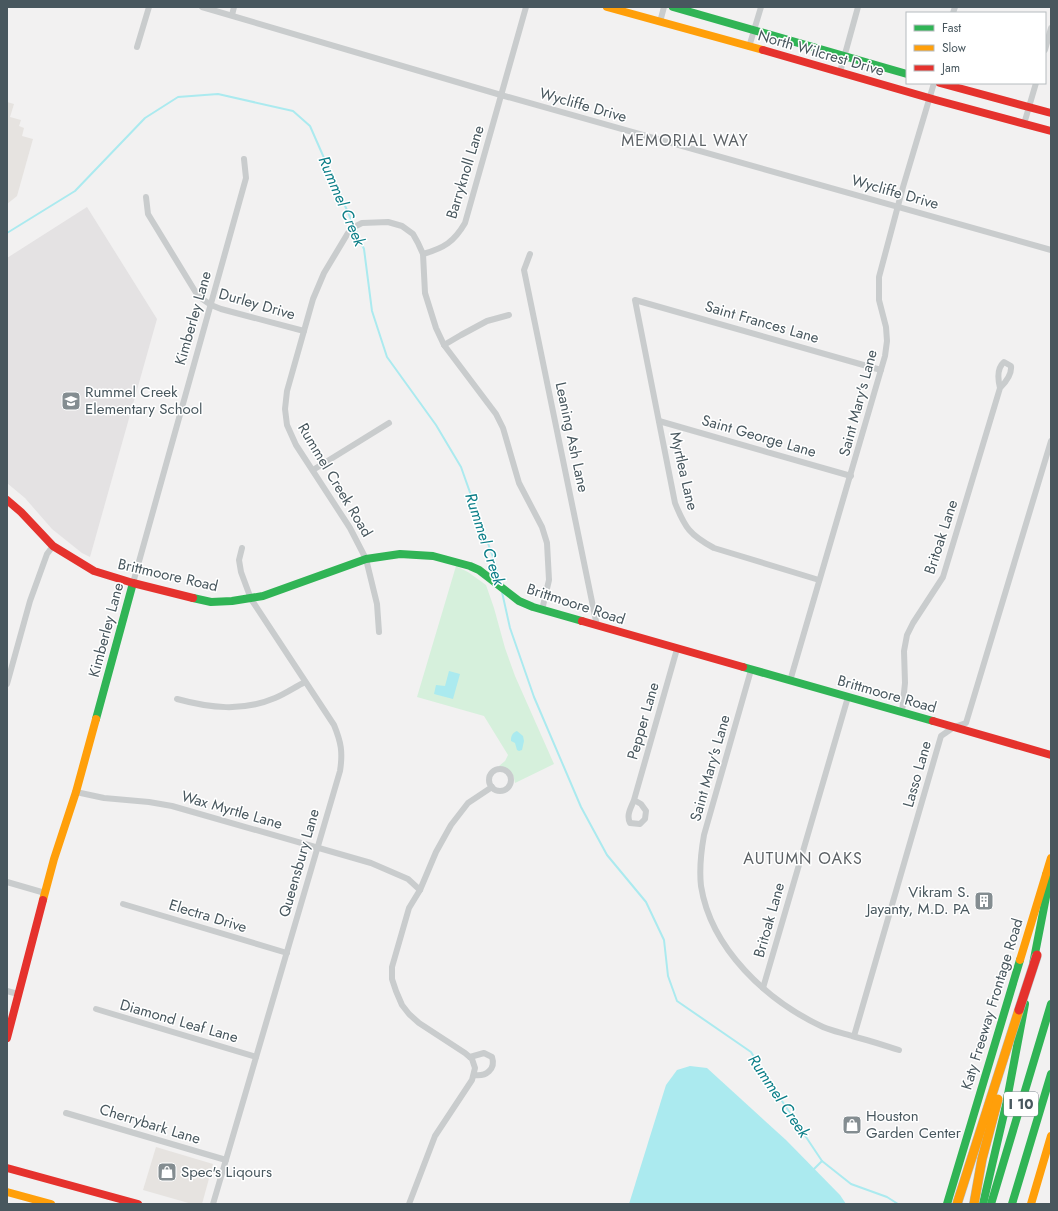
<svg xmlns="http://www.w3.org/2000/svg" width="1058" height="1211" viewBox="0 0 1058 1211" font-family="Jost,sans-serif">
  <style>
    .commercial { fill: #e6e3e0 }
    .education { fill: #e4e2e3 }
    .green { fill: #d6f0dc }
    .water { fill: #abeaef }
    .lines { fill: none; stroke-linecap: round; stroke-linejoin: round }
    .stream { stroke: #abeaef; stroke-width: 2 }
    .street { stroke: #c9cccd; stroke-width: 6 }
    .fast { stroke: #30b455; stroke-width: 8 }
    .slow { stroke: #ff9f0a; stroke-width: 8 }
    .jam { stroke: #e5322d; stroke-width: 8 }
    .slow-bridge-casing { stroke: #b6bcc1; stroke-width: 10; stroke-linecap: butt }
    .jam-bridge-casing { stroke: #b6bcc1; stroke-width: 10; stroke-linecap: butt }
    .slow-bridge { stroke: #ff9f0a; stroke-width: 9 }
    .jam-bridge { stroke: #e5322d; stroke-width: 9 }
    .labels { text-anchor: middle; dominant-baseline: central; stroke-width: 3; stroke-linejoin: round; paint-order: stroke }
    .shield { fill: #fff; stroke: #7f898e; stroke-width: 1 }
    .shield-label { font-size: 14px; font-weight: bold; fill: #48575e }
    .street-label { font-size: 15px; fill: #48575e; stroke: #fff }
    .poi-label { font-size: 15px; fill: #48575e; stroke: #fff; text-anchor: start }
    .neighbourhood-label { font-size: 16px; letter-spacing: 1px; fill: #5d6266; stroke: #fff }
    .water-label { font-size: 16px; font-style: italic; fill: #0c7f88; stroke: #fff }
  </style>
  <rect width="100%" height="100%" fill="#f2f1f1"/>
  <!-- commercial -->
  <g class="commercial">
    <path d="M7,102l7,2 -4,13 11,3 -2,6 5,2 -2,8 11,3 -16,57 -10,8z"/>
    <path d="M156,1147l57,17 -11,40h-10l-49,-14z"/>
  </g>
  <!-- education -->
  <path class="education" d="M87,207l70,112 -67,238 -8,-4 -30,-24 -27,-31 -18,-15v-225z"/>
  <!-- green -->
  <path class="green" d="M456,566l12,6 18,13 8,23 11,40 10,28 39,88 -39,19c-2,-11 -5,-14 -16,-17l6,-5 3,-6 -24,-39 -67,-19z"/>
  <!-- water -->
  <g class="water">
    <path d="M449,671l11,3 -7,25 -19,-5 2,-9 9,1z"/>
    <path d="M517,731l6,5 1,5 -2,9 -3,1 -2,-1 -2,-7 -4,-2c0,-5 1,-8 6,-10z"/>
    <path d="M690,1066l17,2 79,72 54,55 6,9h-217l37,-119 11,-15z"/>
  </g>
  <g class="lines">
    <!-- stream -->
    <g class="stream">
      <path d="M7,233l68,-42 70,-73 33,-21 40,-3 75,17 17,15 54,123 8,62 15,46 49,68 25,42 34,96 5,21"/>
      <path d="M502,592l8,36 24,69 47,110 26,48 39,47 18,38 4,36 9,25 74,51 19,31 52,78 29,23 36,13 11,7"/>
      <path d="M814,1169l8,-8"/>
    </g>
    <!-- street -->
    <g class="street">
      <path d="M202,7l299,88 550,155"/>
      <path d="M953,13l2,-6"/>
      <path d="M232,15l2,-8"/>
      <path d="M660,22l4,-15"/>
      <path d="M137,47l12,-40"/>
      <path d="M749,47l12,-40"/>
      <path d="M1045,50l6,-22"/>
      <path d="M840,72l18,-65"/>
      <path d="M1024,124l12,-41"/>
      <path d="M146,197l2,17 50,82 13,9 10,4 83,22"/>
      <path d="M423,254c21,-6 31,-12 42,-31l61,-216"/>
      <path d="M530,254l-6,16 73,356"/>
      <path d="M444,345l17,-10 26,-14 22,-6"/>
      <path d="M659,421l192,55"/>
      <path d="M313,470l76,-47"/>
      <path d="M819,580l-105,-32c-24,-13 -29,-20 -39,-45l-40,-203 246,70"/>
      <path d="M133,583l113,-405 -2,-19"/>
      <path d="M379,632l-2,-28 -11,-45 -16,-31 -54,-83 -9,-20 -2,-16 2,-18 26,-92 11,-26 24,-40 6,-6 8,-4 26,-1 14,4 11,8 5,9 5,11 2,39 11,35 8,17 52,69 7,14 16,55 23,44 5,16 2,37 -7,30"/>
      <path d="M751,670l-47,165c-3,17 -5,33 -3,51 10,63 66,115 122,141 9,4 20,6 29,9 16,4 31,9 47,14"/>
      <path d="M790,681l95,-325 2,-15 -1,-14 -7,-27v-23l24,-90 31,-104"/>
      <path d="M7,684l23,-83 17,-47 6,-8"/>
      <path d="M177,699c33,9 65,13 98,-1 10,-4 20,-11 30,-16"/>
      <path d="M902,712l3,-29 -1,-32 3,-16 6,-12 30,-46 57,-189c6,-6 12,-14 11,-22l-7,-4c-7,6 -6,18 -4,26"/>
      <circle cx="500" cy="780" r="11"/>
      <path d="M76,792l28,6 45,4 23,4 199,57 37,16 12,11"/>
      <path d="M634,800l7,4 5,7 -1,8 -5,5 -10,-1c-4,-8 1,-15 4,-23l43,-151"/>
      <path d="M7,882l38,11"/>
      <path d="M123,904l164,49"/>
      <path d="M763,988l85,-291"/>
      <path d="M7,991l11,3"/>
      <path d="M96,1009l160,48"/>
      <path d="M854,1036l87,-300 13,-9 12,-4 85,-282"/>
      <path d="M470,1057l14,-4 8,4c4,12 -6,20 -18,18"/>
      <path d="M66,1113l160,47"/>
      <path d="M213,1204l127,-433c3,-19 1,-29 -6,-46l-83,-126 -10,-27 -2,-12 3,-12"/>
      <path d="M409,1204l26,-68 37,-56 3,-12 -3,-9 -7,-6 -46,-30 -10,-9 -7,-9 -6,-14 -4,-12v-12l17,-59 11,-18 16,-38 15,-27 17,-22 24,-16"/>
    </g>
    <!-- fast -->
    <g class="fast">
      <path d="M673,7l234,67"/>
      <path d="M193,598l18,4 21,-1 31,-5 103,-37 34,-5 33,2 37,10 9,4 40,31 14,6 49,14"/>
      <path d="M743,667l190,54"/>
      <path d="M96,719l37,-136"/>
      <path d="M1033,964l13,-67v-22"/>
      <path d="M947,1204l73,-244"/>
      <path d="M983,1204l23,-99 19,-101"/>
      <path d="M991,1204l60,-200"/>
      <path d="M1012,1204l39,-130"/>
    </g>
    <!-- slow -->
    <g class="slow">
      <path d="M607,7l156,43"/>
      <path d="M43,900l11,-41 22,-67 20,-73"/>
      <path d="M1020,960l31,-102"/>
      <path d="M7,1192l44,12"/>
      <path d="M1031,1204l20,-68"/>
    </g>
    <!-- jam -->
    <g class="jam">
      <path d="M763,50l173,50 115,31"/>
      <path d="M940,83l111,30"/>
      <path d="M7,500l14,12 32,34 41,25 39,12 60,15"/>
      <path d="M582,621l161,46"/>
      <path d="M933,721l118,34"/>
      <path d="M7,1038l36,-138"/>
      <path d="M7,1168l131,36"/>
    </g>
    <defs>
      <g id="slow-bridge">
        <path d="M957,1204l62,-194"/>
        <path d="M974,1204l8,-45 16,-60"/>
      </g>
      <path id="jam-bridge" d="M1019,1010l18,-55"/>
    </defs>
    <!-- slow-bridge casing -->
    <use href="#slow-bridge" class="slow-bridge-casing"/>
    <!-- jam-bridge casing -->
    <use href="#jam-bridge" class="jam-bridge-casing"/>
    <!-- slow-bridge -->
    <use href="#slow-bridge" class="slow-bridge"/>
    <!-- jam-bridge -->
    <use href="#jam-bridge" class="jam-bridge"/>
  </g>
  <!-- icons -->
  <defs>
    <symbol id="school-square" viewBox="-11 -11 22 22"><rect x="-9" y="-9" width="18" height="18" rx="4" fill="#848d91" stroke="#fff"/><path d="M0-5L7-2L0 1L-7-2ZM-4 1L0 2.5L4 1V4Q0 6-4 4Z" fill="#fff"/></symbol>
    <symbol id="building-square" viewBox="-11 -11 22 22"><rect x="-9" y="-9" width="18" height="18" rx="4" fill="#848d91" stroke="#fff"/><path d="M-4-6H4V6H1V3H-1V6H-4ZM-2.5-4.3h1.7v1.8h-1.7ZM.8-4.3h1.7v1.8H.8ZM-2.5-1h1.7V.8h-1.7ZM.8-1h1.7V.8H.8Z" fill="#fff"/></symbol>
    <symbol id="shop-square" viewBox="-11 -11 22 22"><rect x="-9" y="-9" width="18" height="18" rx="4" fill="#848d91" stroke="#fff"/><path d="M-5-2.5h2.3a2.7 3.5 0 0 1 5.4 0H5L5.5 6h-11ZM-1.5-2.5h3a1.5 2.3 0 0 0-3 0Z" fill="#fff"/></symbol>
  </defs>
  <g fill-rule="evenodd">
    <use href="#school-square" x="60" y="390" width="22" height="22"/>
    <use href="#building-square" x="973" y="890" width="22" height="22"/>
    <use href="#shop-square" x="841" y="1114" width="22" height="22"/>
    <use href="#shop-square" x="156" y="1161" width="22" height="22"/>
  </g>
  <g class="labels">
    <!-- shield labels -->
    <rect class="shield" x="1004" y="1092" width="34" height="24" rx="3"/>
    <g class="shield-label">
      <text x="1021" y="1104">I 10</text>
    </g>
    <!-- street labels -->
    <g class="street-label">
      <text transform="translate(821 53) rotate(16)">North Wilcrest Drive</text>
      <text transform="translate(583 105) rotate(16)">Wycliffe Drive</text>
      <text transform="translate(465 172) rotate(-73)">Barryknoll Lane</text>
      <text transform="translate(895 192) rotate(16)">Wycliffe Drive</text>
      <text transform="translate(257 304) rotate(16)">Durley Drive</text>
      <text transform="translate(193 318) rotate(-74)">Kimberley Lane</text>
      <text transform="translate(762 322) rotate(16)">Saint Frances Lane</text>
      <text transform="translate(858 403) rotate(-75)">Saint Mary's Lane</text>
      <text transform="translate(759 436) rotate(16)">Saint George Lane</text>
      <text transform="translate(572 437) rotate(78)">Leaning Ash Lane</text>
      <text transform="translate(684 471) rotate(77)">Myrtlea Lane</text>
      <text transform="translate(335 480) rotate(59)">Rummel Creek Road</text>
      <text transform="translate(941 537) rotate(-72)">Britoak Lane</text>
      <text transform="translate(168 575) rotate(13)">Brittmoore Road</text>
      <text transform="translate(576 604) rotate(18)">Brittmoore Road</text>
      <text transform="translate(106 630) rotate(-75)">Kimberley Lane</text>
      <text transform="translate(887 694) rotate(16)">Brittmoore Road</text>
      <text transform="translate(643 721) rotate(-74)">Pepper Lane</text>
      <text transform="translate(710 768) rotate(-74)">Saint Mary's Lane</text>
      <text transform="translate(917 774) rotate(-74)">Lasso Lane</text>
      <text transform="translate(232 810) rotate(16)">Wax Myrtle Lane</text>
      <text transform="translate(299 863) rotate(-74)">Queensbury Lane</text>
      <text transform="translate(208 916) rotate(17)">Electra Drive</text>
      <text transform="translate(769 920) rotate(-74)">Britoak Lane</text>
      <text transform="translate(992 1004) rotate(-73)">Katy Freeway Frontage Road</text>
      <text transform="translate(179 1021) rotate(16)">Diamond Leaf Lane</text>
      <text transform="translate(150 1124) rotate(17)">Cherrybark Lane</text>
    </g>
    <!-- poi labels -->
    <g class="poi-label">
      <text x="85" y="392">Rummel Creek<tspan x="85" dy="17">Elementary School</tspan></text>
      <text x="970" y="892" text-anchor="end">Vikram S.<tspan x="970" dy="17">Jayanty, M.D. PA</tspan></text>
      <text x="866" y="1116">Houston<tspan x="866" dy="17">Garden Center</tspan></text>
      <text x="181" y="1172">Spec's Liqours</text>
    </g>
    <!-- neighbourhood labels -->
    <g class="neighbourhood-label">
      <text x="685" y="140">MEMORIAL WAY</text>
      <text x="803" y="858">AUTUMN OAKS</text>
    </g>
    <!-- water labels -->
    <g class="water-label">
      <text transform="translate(342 201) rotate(67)">Rummel Creek</text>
      <text transform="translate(485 539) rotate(72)">Rummel Creek</text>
      <text transform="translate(779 1096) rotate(56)">Rummel Creek</text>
    </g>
  </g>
  <!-- border -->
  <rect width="1058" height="1211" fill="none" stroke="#48575e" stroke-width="16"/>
  <!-- legend -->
  <rect x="906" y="12" width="140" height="72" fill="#ffffff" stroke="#b6bcbf"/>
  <rect x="914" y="25" width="20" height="6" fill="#30b455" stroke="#b6bcbf"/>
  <text x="942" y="32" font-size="12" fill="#48575e">Fast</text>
  <rect x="914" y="45" width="20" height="6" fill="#ff9f0a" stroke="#b6bcbf"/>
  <text x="942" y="52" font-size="12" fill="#48575e">Slow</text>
  <rect x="914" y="65" width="20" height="6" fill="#e5322d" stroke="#b6bcbf"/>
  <text x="942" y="72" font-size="12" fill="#48575e">Jam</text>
</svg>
